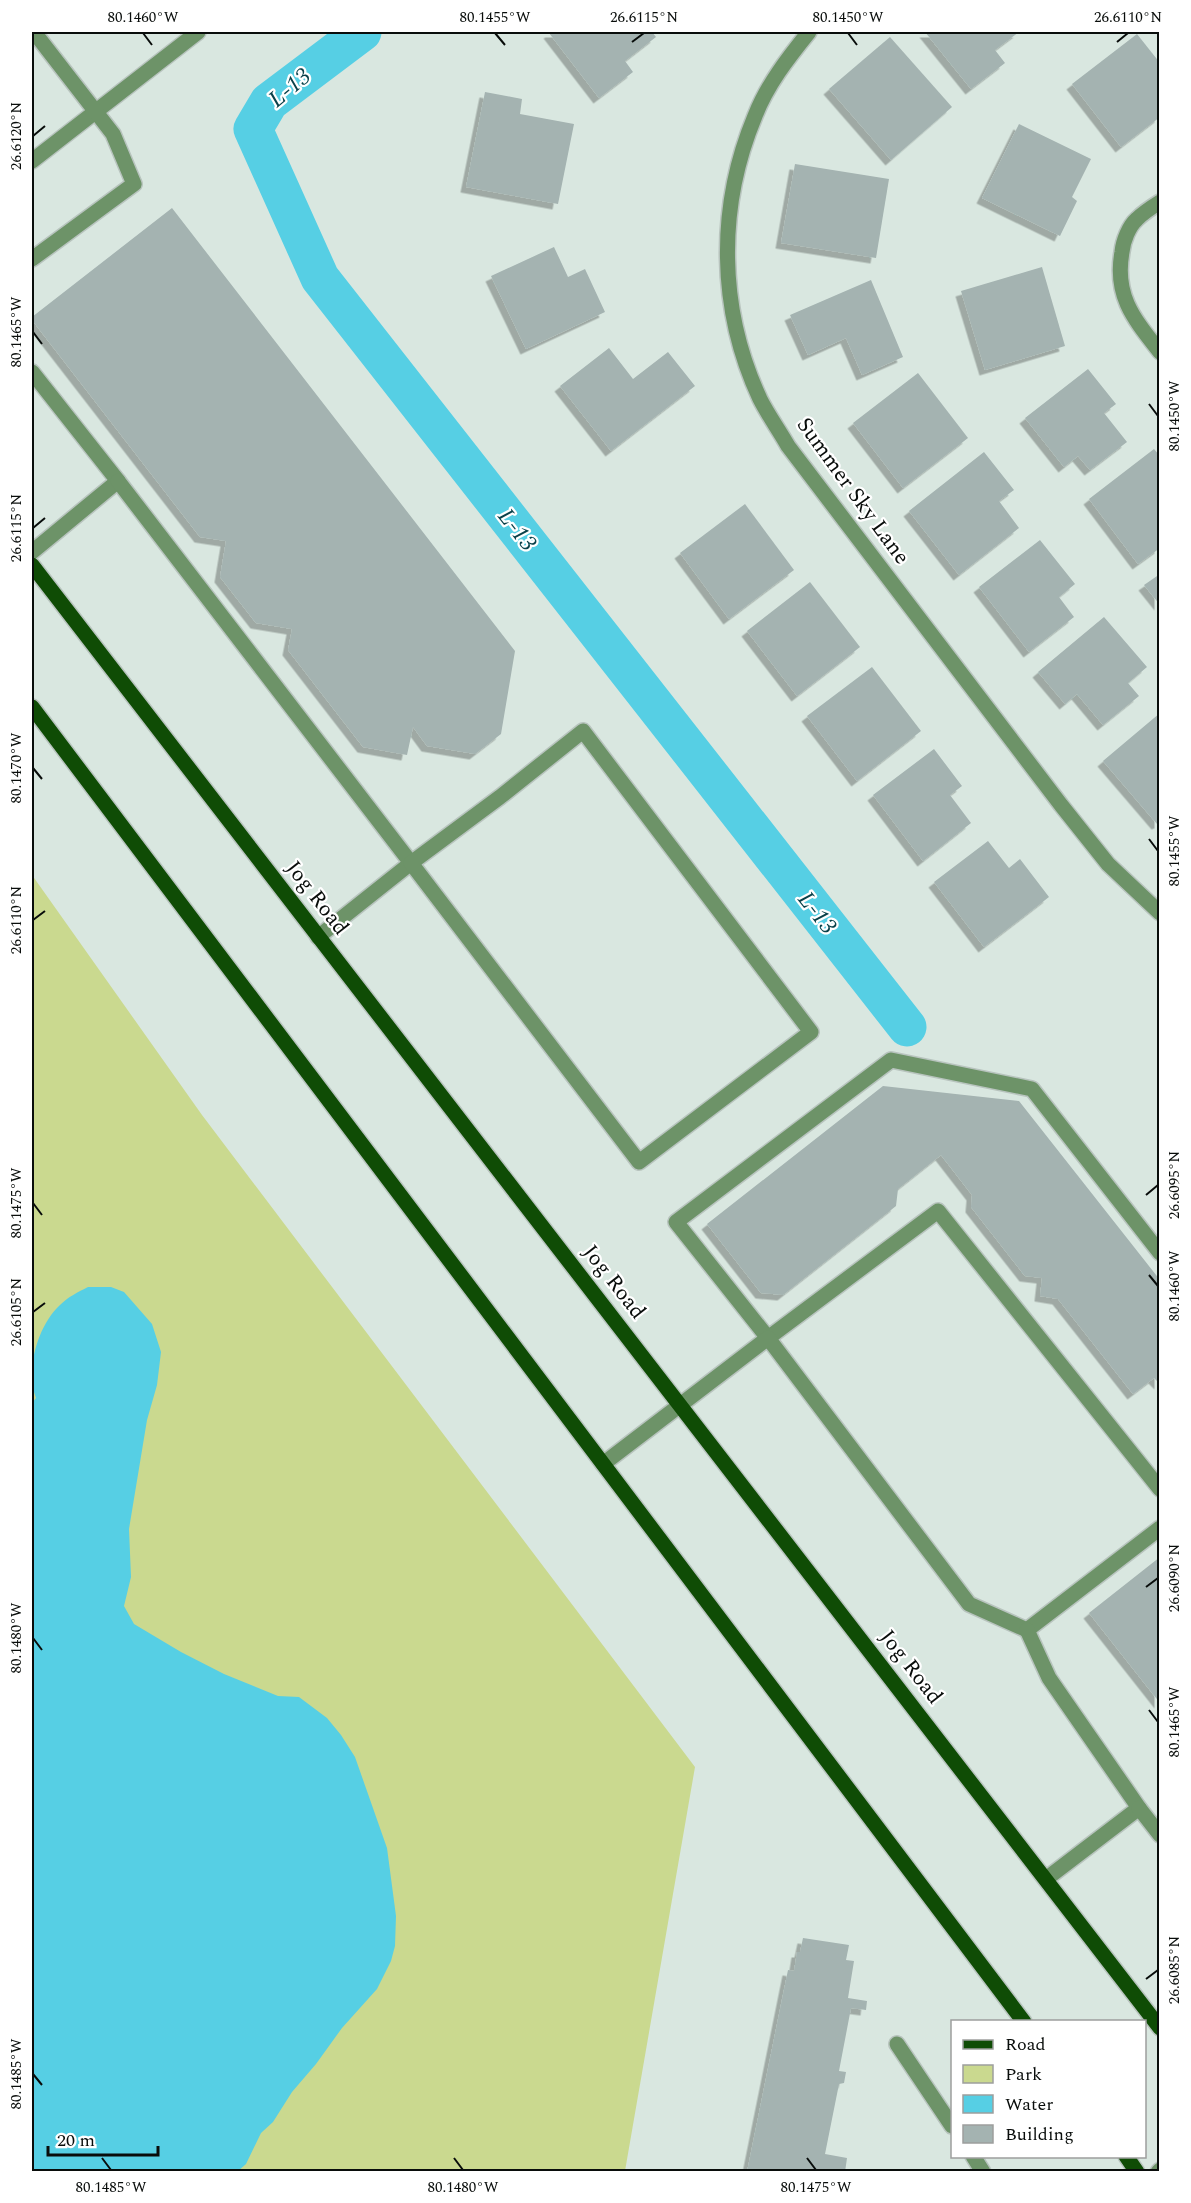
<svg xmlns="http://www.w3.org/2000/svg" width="1191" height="2203" viewBox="0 0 1191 2203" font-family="Spectral,serif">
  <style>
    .green { fill: #cad98f }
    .water { fill: #56cfe4 }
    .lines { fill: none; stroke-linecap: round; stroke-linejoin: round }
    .canal { stroke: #56cfe4; stroke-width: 39 }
    .building { fill: #a4b3b1; filter: url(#shadow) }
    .minor-casing { stroke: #b8c4be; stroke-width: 18 }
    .major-casing { stroke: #b8c4be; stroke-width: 18 }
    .minor { stroke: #6d9368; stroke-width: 15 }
    .major { stroke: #0f4c05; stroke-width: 15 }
    .ticks { fill: none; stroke: #090d0b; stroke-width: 2 }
    .labels { text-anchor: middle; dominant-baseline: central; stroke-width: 4.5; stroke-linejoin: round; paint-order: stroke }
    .street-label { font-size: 22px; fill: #090d0b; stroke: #fff }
    .water-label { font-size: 24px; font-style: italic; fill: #09414a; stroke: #fff }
    .neatline { fill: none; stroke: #090d0b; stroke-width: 2 }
    .ticks-label { font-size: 15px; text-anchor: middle; fill: #090d0b }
  </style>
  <defs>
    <filter id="shadow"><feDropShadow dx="-5.5" dy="5.5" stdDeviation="0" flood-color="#0004"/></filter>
  </defs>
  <rect width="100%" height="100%" fill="#d9e7e0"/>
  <!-- green -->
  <path class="green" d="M32,875l170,240 493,652 -70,404h-593z"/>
  <!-- water -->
  <path class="water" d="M88,1287h23l13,5 28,32 9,28 -4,33 -10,35 -18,109 2,48 -7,29 10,18 47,28 43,22 54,22 21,1 28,21 14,17 14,22 32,91 9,68 -1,30 -4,15 -14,28 -35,39 -26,36 -24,28 -19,30 -12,11 -15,31 -8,7h-206v-742l1,-3 -1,-23 4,-5c-11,-28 2,-73 24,-93 8,-8 18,-13 28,-18z"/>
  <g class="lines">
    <!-- canal -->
    <path class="canal" d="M362,32l-93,70 -16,27 67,149 587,749"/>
  </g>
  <!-- building -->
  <g class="building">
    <path d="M551,32h101l4,5 -31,24 8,11 -34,26 -50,-65z"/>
    <path d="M925,32h94l-24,18 10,13 -34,26z"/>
    <path d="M1137,34l23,29v54l-39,30 -49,-63z"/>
    <path d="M890,37l62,70 -61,53 -62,-71z"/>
    <path d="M485,92l37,7 -2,15 54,10 -16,80 -92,-17z"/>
    <path d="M1019,124l72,35 -19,38 5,4 -17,35 -78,-38z"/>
    <path d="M795,164l94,15 -13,79 -95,-15z"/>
    <path d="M172,208l343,443 -14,83 -26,20 -48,-8 -14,-19 -6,28 -44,-8 -75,-97 4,-21 -36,-6 -36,-46 6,-36 -26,-4 -168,-217v-3z"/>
    <path d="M554,247l14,30 17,-8 20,43 -79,37 -35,-73z"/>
    <path d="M1042,267l23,79 -80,24 -24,-79z"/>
    <path d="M871,280l32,77 -41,18 -16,-37 -38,17 -18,-40z"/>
    <path d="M609,348l24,31 35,-27 27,34 -84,65 -51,-65z"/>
    <path d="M1088,369l28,35 -12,9 23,29 -37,28 -12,-14 -14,11 -39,-49z"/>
    <path d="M918,373l50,65 -65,50 -50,-65z"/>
    <path d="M1154,449l6,7v92l-22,16 -49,-65z"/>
    <path d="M984,452l30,38 -15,11 20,27 -60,47 -50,-64z"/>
    <path d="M745,504l49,66 -65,49 -49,-66z"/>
    <path d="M1040,540l35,44 -16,13 15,20 -45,35 -50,-65z"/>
    <path d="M1160,574v31l-16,-20z"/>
    <path d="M810,582l50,65 -63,49 -50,-65z"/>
    <path d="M1104,617l43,50 -19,16 11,13 -36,29 -26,-31 -12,10 -27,-32z"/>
    <path d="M872,667l49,64 -64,50 -50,-65z"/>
    <path d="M1160,713v110l-3,1 -54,-63z"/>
    <path d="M934,749l28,37 -12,9 21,28 -48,38 -50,-66z"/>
    <path d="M988,841l21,27 11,-9 29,38 -65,50 -50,-65z"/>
    <path d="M883,1086l136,15 141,179v104l-6,-6 -21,16 -75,-95 -18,-3 2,-18 -17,-2 -54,-69 1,-12 -31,-40 -43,34 -2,17 -113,89 -22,-2 -54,-69z"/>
    <path d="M1160,1557v146l-71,-90z"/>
    <path d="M803,1938l46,7 -3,15 8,1 -6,37 19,3 -1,9 -15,-2 -12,63 7,1 -2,11 -5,1 -14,70 22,4 -2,14h-98l41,-202 6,1 3,-19h3z"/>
  </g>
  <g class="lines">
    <defs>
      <g id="minor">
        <path d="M809,32c-21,26 -42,53 -54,84 -38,91 -37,193 5,283 8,16 19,31 28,47l273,359 47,59 52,49"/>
        <path d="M32,161l166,-129"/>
        <path d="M1160,202c-8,5 -16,10 -23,17 -8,7 -14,22 -15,33 -8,44 12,67 38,100"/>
        <path d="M32,259l102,-75 -21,-50 -79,-102"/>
        <path d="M32,372l86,109 -86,71"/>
        <path d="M118,481l293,382 -93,74"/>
        <path d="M583,731l228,301 -172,130 -228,-299 89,-66z"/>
        <path d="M1160,1253l-128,-164 -141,-29 -215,162 92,116 170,-127 222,278"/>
        <path d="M603,1464l165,-126 201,266 58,26 133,-102"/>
        <path d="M1027,1630l22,48 90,130 -93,71"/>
        <path d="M1139,1808l21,27"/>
        <path d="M897,2044l55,82"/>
        <path d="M973,2156l10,16"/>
        <path d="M1158,2172l2,-2"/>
      </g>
      <g id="major">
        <path d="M32,565l1128,1463"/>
        <path d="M32,707l992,1315"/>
        <path d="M1126,2156l11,16"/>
      </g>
    </defs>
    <!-- minor casing -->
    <use href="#minor" class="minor-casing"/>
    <!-- major casing -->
    <use href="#major" class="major-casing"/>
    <!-- minor -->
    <use href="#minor" class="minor"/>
    <!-- major -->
    <use href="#major" class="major"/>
  </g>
  <!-- ticks -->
  <path class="ticks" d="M143,33l9,12M495,33l10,12M848,33l9,12M632,42l12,-9M1117,42l11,-9M33,136l12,-10M33,332l9,12M1149,404l9,12M33,528l12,-10M33,768l9,11M1149,839l9,12M33,920l12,-9M1146,1195l12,-10M33,1203l9,12M1149,1275l9,11M33,1312l12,-9M1146,1587l12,-9M33,1638l9,12M1149,1710l9,12M1146,1979l12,-9M33,2074l9,11M102,2158l9,12M454,2158l9,12M807,2158l9,12"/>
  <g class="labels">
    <!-- street labels -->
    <g class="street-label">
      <text transform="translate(853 491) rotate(54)">Summer Sky Lane</text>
      <text transform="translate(317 898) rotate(52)">Jog Road</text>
      <text transform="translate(614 1282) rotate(52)">Jog Road</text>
      <text transform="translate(911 1667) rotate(52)">Jog Road</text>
    </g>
    <!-- water labels -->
    <g class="water-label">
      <text transform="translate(290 88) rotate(-40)">L-13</text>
      <text transform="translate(517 530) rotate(52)">L-13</text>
      <text transform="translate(817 913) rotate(52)">L-13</text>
    </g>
  </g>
  <!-- border -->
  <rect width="1191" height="2203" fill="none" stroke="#ffffff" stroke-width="66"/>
  <!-- legend -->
  <rect x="951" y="2020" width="195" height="138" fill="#ffffff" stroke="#9d9e9d" stroke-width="1.5"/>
  <rect x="963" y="2040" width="30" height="9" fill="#0f4c05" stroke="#9d9e9d" stroke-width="1.5"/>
  <text x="1005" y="2050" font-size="18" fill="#090d0b">Road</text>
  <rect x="963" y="2065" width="30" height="18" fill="#cad98f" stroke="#9d9e9d" stroke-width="1.5"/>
  <text x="1005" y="2080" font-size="18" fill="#090d0b">Park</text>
  <rect x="963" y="2095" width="30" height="18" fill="#56cfe4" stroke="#9d9e9d" stroke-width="1.5"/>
  <text x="1005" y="2110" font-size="18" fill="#090d0b">Water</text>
  <rect x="963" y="2125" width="30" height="18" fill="#a4b3b1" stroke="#9d9e9d" stroke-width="1.5"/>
  <text x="1005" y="2140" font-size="18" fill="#090d0b">Building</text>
  <!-- scale -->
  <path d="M48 2146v9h110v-9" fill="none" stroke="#090d0b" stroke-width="3"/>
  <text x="57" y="2146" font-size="18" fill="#090d0b" stroke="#ffffff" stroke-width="4.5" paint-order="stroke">20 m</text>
  <rect x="33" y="33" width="1125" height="2137" class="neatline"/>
  <g class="ticks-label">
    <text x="143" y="22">80.1460°W</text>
    <text x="495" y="22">80.1455°W</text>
    <text x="644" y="22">26.6115°N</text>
    <text x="848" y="22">80.1450°W</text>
    <text x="1128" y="22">26.6110°N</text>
    <text transform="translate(16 136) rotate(-90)" y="5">26.6120°N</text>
    <text transform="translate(16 332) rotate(-90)" y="5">80.1465°W</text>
    <text transform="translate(1174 416) rotate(-90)" y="5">80.1450°W</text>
    <text transform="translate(16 528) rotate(-90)" y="5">26.6115°N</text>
    <text transform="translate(16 768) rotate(-90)" y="5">80.1470°W</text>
    <text transform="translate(1174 851) rotate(-90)" y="5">80.1455°W</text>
    <text transform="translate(16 920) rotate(-90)" y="5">26.6110°N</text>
    <text transform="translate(1174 1185) rotate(-90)" y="5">26.6095°N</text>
    <text transform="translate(16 1203) rotate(-90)" y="5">80.1475°W</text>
    <text transform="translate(1174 1286) rotate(-90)" y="5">80.1460°W</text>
    <text transform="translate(16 1312) rotate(-90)" y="5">26.6105°N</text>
    <text transform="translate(1174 1578) rotate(-90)" y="5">26.6090°N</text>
    <text transform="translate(16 1638) rotate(-90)" y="5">80.1480°W</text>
    <text transform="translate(1174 1722) rotate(-90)" y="5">80.1465°W</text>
    <text transform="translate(1174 1970) rotate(-90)" y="5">26.6085°N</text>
    <text transform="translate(16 2074) rotate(-90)" y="5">80.1485°W</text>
    <text x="111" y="2192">80.1485°W</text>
    <text x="463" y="2192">80.1480°W</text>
    <text x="816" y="2192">80.1475°W</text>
  </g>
</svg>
